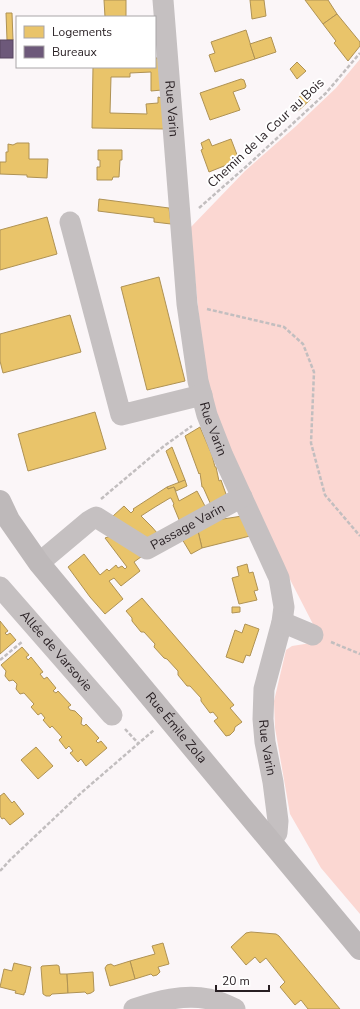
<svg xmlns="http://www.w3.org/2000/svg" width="360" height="1009" viewBox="0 0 360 1009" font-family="'Nunito Sans',sans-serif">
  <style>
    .green { fill: #fbd7d2 }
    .homes { fill: #e9c46a; stroke: #af9254 }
    .offices { fill: #6d597a; stroke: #584760 }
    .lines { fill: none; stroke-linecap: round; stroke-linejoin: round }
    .path { stroke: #c2bebf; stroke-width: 2.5; stroke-dasharray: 4 2; stroke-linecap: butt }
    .minor { stroke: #c5c0c1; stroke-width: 21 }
    .major { stroke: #beb9ba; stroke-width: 22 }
    .labels { text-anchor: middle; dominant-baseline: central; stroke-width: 4; stroke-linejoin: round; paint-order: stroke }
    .street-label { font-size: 13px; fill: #271e22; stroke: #fff }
  </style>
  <rect width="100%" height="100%" fill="#fbf6f8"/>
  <!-- green -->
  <path class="green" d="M360,59v855l-39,-46 -31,-54 -15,-86 -1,-27 12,-51 6,-4 19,-3 4,-15 -35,-68 -55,-123 -20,-61 -15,-148 55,-57 50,-44 41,-39z"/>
  <!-- homes -->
  <g class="homes">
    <path d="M104,0h22v17h-21z"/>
    <path d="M250,0h14l2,16 -14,3z"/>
    <path d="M305,0h23l9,14 -14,10z"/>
    <path d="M6,13h6l1,27h-6z"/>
    <path d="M337,14l23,28v4l-12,15 -14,-18 2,-2 -13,-17z"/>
    <path d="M246,30l9,29 -40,13 -6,-17 6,-2 -4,-11z"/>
    <path d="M271,37l5,15 -21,7 -5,-15z"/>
    <path d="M155,58h4l3,32 -11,1v-19l-21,1v4h-19l-1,36 37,1 -1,-10 12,-1v-6l4,1 3,31 -73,-1 1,-61h62z"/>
    <path d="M297,62l9,9 -9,8 -7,-10z"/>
    <path d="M241,79l3,1 2,6 -1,2 -12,4 7,18 -30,10 -10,-27z"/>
    <path d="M303,93l8,6 -13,12 -7,-5z"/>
    <path d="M209,139l3,7 19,-7 8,21 -30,12 -8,-22 2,-1 -2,-6z"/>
    <path d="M17,143h12v16h19l-1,19 -20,-1v-2l-27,-1v-12h6v-10h2v-8l5,1z"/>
    <path d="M98,150h24v10h-2l-1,17h-6l-1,3h-15v-13h3v-7h-2z"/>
    <path d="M99,199l70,9 2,16 -17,-2v-4l-56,-7z"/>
    <path d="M47,217l10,37 -57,16v-40z"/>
    <path d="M159,277l26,104 -38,9 -26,-103z"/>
    <path d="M70,315l11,37 -78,21 -3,-12v-27z"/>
    <path d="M95,412l11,37 -78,22 -10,-37z"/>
    <path d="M200,427l12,28 3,12h1l3,14 2,-1 6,17 -16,8 -8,-18h-1l-2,-14 -1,1 -14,-38z"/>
    <path d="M172,447l13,33 -6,3 -13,-32z"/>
    <path d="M185,480l2,6 -11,5 -2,-4 -6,2 -1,-2z"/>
    <path d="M167,487l1,2 6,-2 5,14 18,-10 9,17 -26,14 -7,-17 1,-1 -3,-6h-1l-15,9 -14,9 11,11 6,7 -14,7 -31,-25 11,-10 7,7 3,-3 -1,-1z"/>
    <path d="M242,516l8,20 -48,12 -4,-17 19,-11z"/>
    <path d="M198,531l4,17 -11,6 -9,-15z"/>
    <path d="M113,535l32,19 -11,8 6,9 -19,15 -7,-8 -5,3 14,18 -18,15 -15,-17 -22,-30 16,-13 16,21 7,-6 2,2 7,-6 2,3 4,-2 3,3 2,-2 -22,-29z"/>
    <path d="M247,564l2,9 4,-1 5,18 -4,1 3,9 -18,4 -7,-26 7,-2 -2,-9z"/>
    <path d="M142,598l92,107 -4,3 12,14 -7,5 -1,4 -4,4 -4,1 -12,-15 4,-3 -5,-6 -3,1 -9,-12v-3l-11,-12h-3l-9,-11v-4l-11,-12 -3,-1 -10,-11 1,-3 -11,-12h-3l-9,-11v-3l-6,-7z"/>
    <path d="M232,607h8v5l-8,1z"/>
    <path d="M0,621l8,10 -3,2 2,2 3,-2 6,7 -16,14z"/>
    <path d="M245,624l14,5 -9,27 -4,-1 -3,8 -17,-6 9,-27 7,3z"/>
    <path d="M22,647l7,8 -3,2 2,3 3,-3 12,15 -3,2 4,5 3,-2 9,11 -3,3 3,2 2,-2 13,14 -3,2 2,3 5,1 7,7 -1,6 3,2 2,-2 13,14 -3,3 2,2 3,-2 6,7 -21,18 -5,-7 -3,3 -8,-9 3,-2 -4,-5 -3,3 -7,-9 3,-3 -10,-11 -2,2 -7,-8 2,-2 -4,-5 -3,2 -7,-8 3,-3 -10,-11 -4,1 -4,-5 1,-5 -4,-4 -4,1 -4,-5 1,-5 -5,-6z"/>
    <path d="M36,747l17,19 -15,13 -17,-19z"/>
    <path d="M4,793l8,10 2,-2 10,13 -14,11 -6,-7 -2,1 -2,-3v-20z"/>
    <path d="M251,932l25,2 3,2 61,73h-32l-7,-9 -6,5 -15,-18 5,-5 -19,-24 -6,5 -5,-6 -9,8 -15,-18 15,-14z"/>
    <path d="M163,943l6,21 -11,3 2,5 -3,3 -4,1 -2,-2 -16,5 -5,-18 25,-7 -3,-8z"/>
    <path d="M130,961l5,18 -25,7 -5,-18 2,-3 4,-1 3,2z"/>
    <path d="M14,963l17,4 -6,26h-1v2l-9,-2 1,-2 -16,-4 4,-18 8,2z"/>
    <path d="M57,965l2,1 1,8h7l1,19 -16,1 -2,2h-4l-3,-2 -2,-27 1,-1z"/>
    <path d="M93,972l1,19 -3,2 -4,1 -2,-2 -17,1 -1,-19z"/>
  </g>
  <!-- offices -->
  <rect class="offices" x="0" y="40" width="13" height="18"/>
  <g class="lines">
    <!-- path -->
    <g class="path">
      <path d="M199,208l50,-44 77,-71 34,-40"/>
      <path d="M207,309l77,18 19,17 11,28 -3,71 14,52 35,41"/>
      <path d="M101,499l63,-53 28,-20"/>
      <path d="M331,642l29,12"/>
      <path d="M0,660l23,-19"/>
      <path d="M125,729l13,14"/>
      <path d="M0,871l10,-11 71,-67 73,-63"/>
    </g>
    <!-- minor -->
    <g class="minor">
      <path id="s1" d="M163,0l24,304 11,77 9,34 16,41 51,111 5,11 5,29 -2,15 -18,67 -1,30 2,23 8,40 5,39 -1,12 -7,8"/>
      <path d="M70,222l51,193 81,-20"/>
      <path id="s2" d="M39,563l50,-42 7,-4 51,32 95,-52"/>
      <path id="s3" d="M0,587l112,128"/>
      <path d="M282,622l31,13"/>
      <path d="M134,1009c24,-8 49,-15 75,-10 9,2 18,6 26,10"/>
    </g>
    <!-- major -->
    <path class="major" id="s4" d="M0,501l9,19 30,43 321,386"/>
  </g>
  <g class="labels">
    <!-- street labels -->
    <g class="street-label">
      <text stroke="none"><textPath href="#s1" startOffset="109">Rue Varin</textPath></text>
      <text transform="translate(266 133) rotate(-43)">Chemin de la Cour au Bois</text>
      <text stroke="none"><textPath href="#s1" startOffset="433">Rue Varin</textPath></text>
      <text stroke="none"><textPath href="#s2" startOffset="180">Passage Varin</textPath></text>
      <text stroke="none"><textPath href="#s3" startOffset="85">Allée de Varsovie</textPath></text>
      <text stroke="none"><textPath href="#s4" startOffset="288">Rue Émile Zola</textPath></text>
      <text stroke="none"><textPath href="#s1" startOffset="769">Rue Varin</textPath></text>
    </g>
  </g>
  <!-- legend -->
  <rect x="16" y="16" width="140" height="52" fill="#ffffff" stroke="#a9a5a7"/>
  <rect x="24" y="26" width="20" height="12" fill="#e9c46a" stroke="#a9a5a7"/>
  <text x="52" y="36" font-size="12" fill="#271e22">Logements</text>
  <rect x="24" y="46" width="20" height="12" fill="#6d597a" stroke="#a9a5a7"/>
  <text x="52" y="56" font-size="12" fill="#271e22">Bureaux</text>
  <!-- scale -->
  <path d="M216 985v6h53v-6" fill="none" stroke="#271e22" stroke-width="2"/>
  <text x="222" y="985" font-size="12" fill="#271e22" stroke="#ffffff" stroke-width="3" paint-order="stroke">20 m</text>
</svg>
